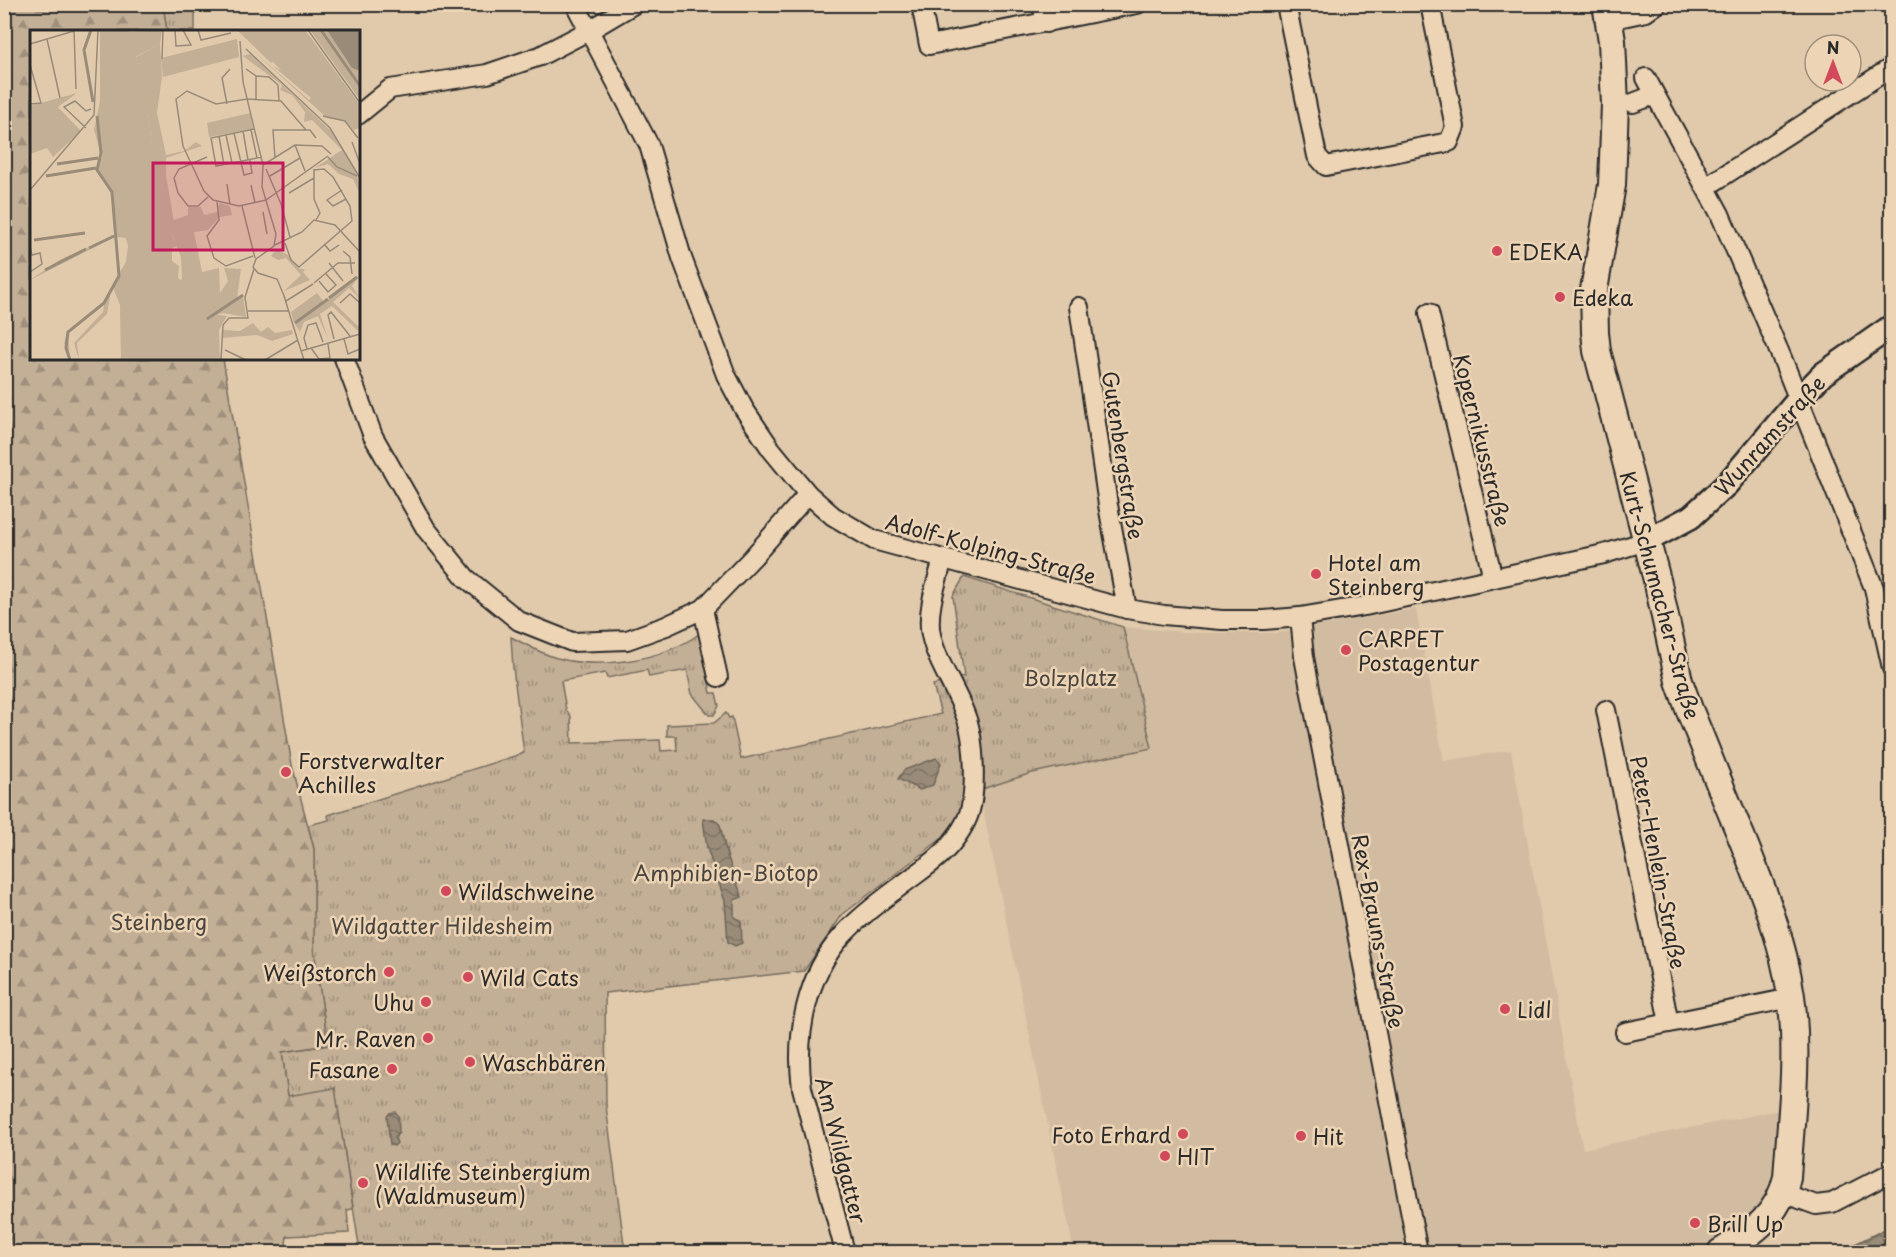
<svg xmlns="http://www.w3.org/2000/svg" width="1896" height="1257" viewBox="0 0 1896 1257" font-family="'Playpen Sans',sans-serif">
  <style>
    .built { fill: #d2bca1 }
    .grass { fill: url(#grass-tufts); stroke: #776d60; stroke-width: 1.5 }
    .forest { fill: url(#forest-firs); stroke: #776d60; stroke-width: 1.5 }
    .water { fill: url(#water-waves); stroke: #6d6559; stroke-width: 1.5 }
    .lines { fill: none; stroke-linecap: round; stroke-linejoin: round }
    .minor-casing { stroke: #2b2b2b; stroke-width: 22 }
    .tertiary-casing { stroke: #2b2b2b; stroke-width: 27 }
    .secondary-casing { stroke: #2b2b2b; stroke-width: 30 }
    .minor { stroke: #edd4b4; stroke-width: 18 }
    .tertiary { stroke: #edd4b4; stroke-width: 22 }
    .secondary { stroke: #edd4b4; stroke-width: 26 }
    .poi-dot { fill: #d1495b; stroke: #edd4b4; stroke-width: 2 }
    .labels { text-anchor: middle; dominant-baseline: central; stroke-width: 5; stroke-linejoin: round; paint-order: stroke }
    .poi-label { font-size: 21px; fill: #2b2b2b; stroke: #edd4b4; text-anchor: start }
    .street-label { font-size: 21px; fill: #2b2b2b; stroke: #edd4b4 }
    .park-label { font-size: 21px; fill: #494540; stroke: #edd4b4 }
    .inset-river { fill: none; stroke: #998b78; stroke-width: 3 }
    .inset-road { fill: none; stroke: #988a78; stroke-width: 1.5 }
    .view { fill: #c2185b; fill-opacity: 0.15; stroke: #c2185b; stroke-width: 3 }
    .inset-edge { fill: none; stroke: #2b2b2b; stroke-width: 3 }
  </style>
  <defs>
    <pattern id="grass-tufts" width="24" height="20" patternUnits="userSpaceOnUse" patternTransform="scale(1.5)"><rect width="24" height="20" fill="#c3af96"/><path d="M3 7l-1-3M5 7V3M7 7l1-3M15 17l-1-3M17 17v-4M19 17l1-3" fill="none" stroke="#9f8f7b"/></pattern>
    <pattern id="forest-firs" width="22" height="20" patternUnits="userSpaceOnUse" patternTransform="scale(1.5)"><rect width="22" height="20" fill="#c3af96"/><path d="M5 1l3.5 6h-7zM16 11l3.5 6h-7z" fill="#9f8f7b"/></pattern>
    <pattern id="water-waves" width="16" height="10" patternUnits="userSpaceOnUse" patternTransform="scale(1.5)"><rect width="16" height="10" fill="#998b78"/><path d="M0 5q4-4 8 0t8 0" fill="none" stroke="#7d7263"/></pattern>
  </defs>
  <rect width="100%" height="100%" fill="#e1caac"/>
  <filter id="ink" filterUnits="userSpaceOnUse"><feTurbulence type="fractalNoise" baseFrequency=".0167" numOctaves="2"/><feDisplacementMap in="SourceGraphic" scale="12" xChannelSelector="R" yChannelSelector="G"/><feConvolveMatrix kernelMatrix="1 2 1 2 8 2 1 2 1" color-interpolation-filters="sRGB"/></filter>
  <g filter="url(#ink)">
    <!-- built -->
    <path class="built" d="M1416,609l28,152 67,-11 72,399 196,-39 -5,58 -11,30 -11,18 -41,36h-637l-95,-462 53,-17 120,-25 -29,-121 76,6h79z"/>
    <!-- grass -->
    <g class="grass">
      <path d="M163,5h32v26h-28z"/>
      <path d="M964,577l159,50 29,121 -120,25 -53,17 -38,49 -99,76 -38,56 -199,22 1,113 19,146h-265l-25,-163 -47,7 -6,-44 46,-7 -14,-95v-101l-6,-24 21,-5 -1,-5 196,-62 -11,-85 -2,-31c15,7 30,17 46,21 43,12 106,2 142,-24l12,59h5l3,13 -5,9h-5l-17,-21 -5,-24 -38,7 -2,-7 -40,8 -2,-5 -44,8 5,29 5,6 1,27 88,-3 1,11 16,-1 -1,-14h-9v-11l47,-2 12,-10 3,5 3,-1 9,42 200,-45 -8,-29 31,-8 -11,-81z"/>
    </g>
    <!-- forest -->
    <path class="forest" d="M5,4l158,1 4,26 -135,1v326l191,1 69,406 22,84v101l14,95 -46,7 6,44 47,-8 18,121 -6,1 2,23 -62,3 -2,16h-280z"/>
    <!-- water -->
    <g class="water">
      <path d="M936,758l5,5 -8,22 -13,5 -22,-11 6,-9z"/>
      <path d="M703,819h11l6,6 7,30 15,42 -8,3v17l7,4 1,22 -7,3 -7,-4 -3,-41 -18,-53z"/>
      <path d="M395,1112l3,3 1,17 -4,6 2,5 -3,3 -4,-1 -3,-29 3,-3z"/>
      <path d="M1891,1226v26h-76l32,-1v-3z"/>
    </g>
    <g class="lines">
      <defs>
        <g id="minor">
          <path d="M575,4l74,141 33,113 44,117 18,34 27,40 37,45 25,22 41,24 253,69 37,6 58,5h42l36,-3 65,-11 239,-52 42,-13"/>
          <path d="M921,4l8,41 208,-41"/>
          <path d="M1042,4l4,19"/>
          <path d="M1286,4l31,152 9,10 123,-24 6,-15 -25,-123"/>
          <path d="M1609,20l37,-8 11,-8"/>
          <path d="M1646,78l74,136 62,144 92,230 18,80"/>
          <path d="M1633,103l21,-8"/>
          <path d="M358,115l32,-26 97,-15 53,-18 50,-26 44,-26"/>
          <path d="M1706,187l186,-120"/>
          <path d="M1079,307l29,198 19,104"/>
          <path d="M1429,313l64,265"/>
          <path d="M344,358l29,78 53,93 40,49 53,43 53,21 55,-2 39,-14 37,-17 50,-52 55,-63"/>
          <path d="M703,609l15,68"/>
          <path d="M1300,617l4,40 114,595"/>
          <path d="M1606,710l63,313"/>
          <path d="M1625,1032l166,-34"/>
          <path d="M1783,1193l33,12 16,-2 60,-31"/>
          <path d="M845,1252l-43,-164c-7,-52 4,-113 41,-153 16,-18 36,-33 55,-47 28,-22 51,-33 68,-67 12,-23 9,-83 -1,-107 -10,-27 -28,-51 -34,-79 -5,-23 6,-54 12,-76"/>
        </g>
        <path id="tertiary" d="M1646,541l45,-24 36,-33 71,-84 25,-26 69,-48"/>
        <path id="secondary" d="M1606,4l6,37 3,63 -3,81 -18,105 1,42 2,19 61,233 21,97 10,28c17,41 33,82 50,122 22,54 44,107 52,165 8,60 0,121 -4,181 -9,40 -34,55 -66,75"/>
      </defs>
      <!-- minor casing -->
      <use href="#minor" class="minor-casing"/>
      <!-- tertiary casing -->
      <use href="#tertiary" class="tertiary-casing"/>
      <!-- secondary casing -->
      <use href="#secondary" class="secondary-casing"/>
      <!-- minor -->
      <use href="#minor" class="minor"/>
      <!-- tertiary -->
      <use href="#tertiary" class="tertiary"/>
      <!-- secondary -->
      <use href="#secondary" class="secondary"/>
    </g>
  </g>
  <!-- markers -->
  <g class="poi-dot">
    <circle cx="1497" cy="251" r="6"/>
    <circle cx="1560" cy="297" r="6"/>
    <circle cx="1316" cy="574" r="6"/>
    <circle cx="1346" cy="650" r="6"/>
    <circle cx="286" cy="772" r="6"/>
    <circle cx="446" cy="891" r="6"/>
    <circle cx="389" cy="972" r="6"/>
    <circle cx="468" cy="977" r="6"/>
    <circle cx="426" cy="1002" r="6"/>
    <circle cx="1505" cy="1009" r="6"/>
    <circle cx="428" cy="1038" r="6"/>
    <circle cx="470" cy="1062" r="6"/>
    <circle cx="392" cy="1069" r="6"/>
    <circle cx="1183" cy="1134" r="6"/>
    <circle cx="1301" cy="1136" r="6"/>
    <circle cx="1165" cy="1156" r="6"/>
    <circle cx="363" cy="1183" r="6"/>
    <circle cx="1695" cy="1223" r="6"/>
  </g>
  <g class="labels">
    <!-- poi labels -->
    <g class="poi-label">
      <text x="1509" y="251">EDEKA</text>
      <text x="1572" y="297">Edeka</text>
      <text x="1328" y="562">Hotel am<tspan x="1328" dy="24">Steinberg</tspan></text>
      <text x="1358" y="638">CARPET<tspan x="1358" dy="24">Postagentur</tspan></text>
      <text x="298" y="760">Forstverwalter<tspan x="298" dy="24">Achilles</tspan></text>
      <text x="458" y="891">Wildschweine</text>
      <text x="377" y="972" text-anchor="end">Weißstorch</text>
      <text x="480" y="977">Wild Cats</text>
      <text x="414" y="1002" text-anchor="end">Uhu</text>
      <text x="1517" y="1009">Lidl</text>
      <text x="416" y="1038" text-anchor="end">Mr. Raven</text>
      <text x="482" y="1062">Waschbären</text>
      <text x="380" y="1069" text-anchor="end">Fasane</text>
      <text x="1171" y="1134" text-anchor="end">Foto Erhard</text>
      <text x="1313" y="1136">Hit</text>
      <text x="1177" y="1156">HIT</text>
      <text x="375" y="1171">Wildlife Steinbergium<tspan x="375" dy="24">(Waldmuseum)</tspan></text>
      <text x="1707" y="1223">Brill Up</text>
    </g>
    <!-- street labels -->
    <g class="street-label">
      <text transform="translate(1769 435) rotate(-48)">Wunramstraße</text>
      <text transform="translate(1483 440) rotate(76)">Kopernikusstraße</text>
      <text transform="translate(1124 455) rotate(81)">Gutenbergstraße</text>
      <text transform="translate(991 548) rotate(15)">Adolf-Kolping-Straße</text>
      <text transform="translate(1661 595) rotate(75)">Kurt-Schumacher-Straße</text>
      <text transform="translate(1659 862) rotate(79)">Peter-Henlein-Straße</text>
      <text transform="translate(1379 931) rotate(79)">Rex-Brauns-Straße</text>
      <text transform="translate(842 1150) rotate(76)">Am Wildgatter</text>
    </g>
    <!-- park labels -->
    <g class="park-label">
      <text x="1070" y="677">Bolzplatz</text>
      <text x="726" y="872">Amphibien-Biotop</text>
      <text x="159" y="921">Steinberg</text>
      <text x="442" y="925">Wildgatter Hildesheim</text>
    </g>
  </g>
  <!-- overview -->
  <g transform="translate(30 30)">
    <rect width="330" height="330" fill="#e1caac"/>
    <path d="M275,0l33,46 -10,6 32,24v22l-7,2 -7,-9 -19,-3 -77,-70 59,52 2,-2 -38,-32 10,5zM280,0h50v70zM220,24l82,78 25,40 3,22 -7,-15 -14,-5 -11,-10 -13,4 27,-18 -30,-30 -8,2 1,-10 -13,-17 -12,-5 2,-5 -39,-29zM118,83h9l9,42 18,-4 12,-9 6,4 -36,12v19l-5,-31h-9zM220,83l3,16 -44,8 -2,-14zM70,127l6,5 21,76 -10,-1 3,39 -5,-39 -85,43 31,-21 56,-24 -5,-43 -15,-22zM189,173l11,3 2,9 -12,2 -12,13 -14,2 8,40 -4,1 21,-5 1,25 8,-12 -4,-13 17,1 -4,29 6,-2 3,21 -23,-4 -23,7 -27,-23 9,-19 -1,-21 -9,-22 2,-15 14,-5v-8h13l3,8 13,-3zM246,219l12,6 12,14h5l-2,3 7,8 -26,11 17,-16 -15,-17 -8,2 -7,-4zM330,245l-8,11 8,12 -11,-10 -16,14 27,26v5l-28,-27 -12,8 8,25 -10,-23 -14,6 -4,10 -5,-8zM82,255l-5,29 -30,29 2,17 -5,-17 29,-31 1,-7 -36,28 2,27 -6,-17 3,-11 36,-29zM223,293l8,9 7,-5 7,6 17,-3 1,4 -21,7 -15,-6 -34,3v-8l17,1z" fill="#c3af96"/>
    <path d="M70,0h29l7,27 24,-13 2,33 -5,36h-9l4,32 9,1 13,76 -2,14 5,10 -5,2v13l7,5 -1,12 17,13 -5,5 -14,-6v5l10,11 15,-11 10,19 16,2 -8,14 1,30h-99l-1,-55 -8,-20 14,-23 2,-16 -34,-116 6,-29z" fill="#c3af96"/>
    <path d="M207,0h20l16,31 -2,2z" fill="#c3af96"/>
    <path d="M207,9l2,18 -76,20 -2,-19zM47,63l-19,14 23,24 -28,26 -6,-9 -17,6v-48zM287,263l7,9 -30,21 -3,-11z" fill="#c3af96"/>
    <path d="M132,0l-2,14 -25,13 -6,-25zM227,0h48l55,75v21l-19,-11 3,-3 -9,-10 -8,9 -14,-13 8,-8 -4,-4 -7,7 -15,-9 -30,-30z" fill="#c3af96"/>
    <path d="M297,0h33v41l-8,-3z" fill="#998b78"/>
    <path class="inset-river" d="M61,0l-7,20 9,52M291,0l39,56M27,134l41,-6M16,146l50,-8M4,210l51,-7M59,218l25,-12M15,240l41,-21M299,268l28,-21M177,289l36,-24M265,293l33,-24M40,330l-4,-12 2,-16 36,-29 15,-27 -7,-84 -15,-22 4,-17 -4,-37"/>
    <path class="inset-road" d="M44,0l2,59M145,0l1,16 15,-1 -8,-15M168,0l3,10 30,-7M278,0l52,73M17,9l13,59M210,11l3,41 20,83 -1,22 14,47 -2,12 -18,13 -3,8 5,6 19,6 8,19M0,14l44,-13M216,19l84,79 30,50M132,29l1,-29M0,35l11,38 -11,1M216,39l10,7v24M226,46l13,1 9,8 1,16M197,74l-5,-26 8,-9M293,86l22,5 13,17M56,98l-22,-21 11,-6 11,10 5,-2M224,99l-43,9 5,28 46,-9M221,100l6,28M276,100l-25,-29 -34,-2 -31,5 -29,-13 -11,8 7,47 21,45 9,9 26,6 27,-6 62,-44M213,101l5,29M204,103l10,42 8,-2 -2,-13M196,105l6,28M189,106l5,29M322,112l8,22M265,115l10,26M177,127l-28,12 -5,9 4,15 10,13h10l10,-9M298,127l9,10 20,9M245,128l-2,-28h37l6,8M233,135l32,-20 27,1 9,8M236,139l15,35 9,33M284,139v30l6,14 -4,7M240,146l30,-18M197,154l3,21M221,155l4,18M0,160l64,-75 4,-85M312,160l-15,10 6,6 13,-7M259,163l25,-15M187,172l2,18 -12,16 7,22 12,8 27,-10M212,176l13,52M233,182l4,22M255,213l6,17 8,7 53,-46 -2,-15 -17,-29 -9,-8 -10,1M294,214l6,7 9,-6M245,215l27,-13 12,-12 21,5 25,27M0,217l2,8 8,-2 2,11 -12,8M313,221l7,6 2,17M299,233l14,18M289,251l9,11 8,-7 -10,-11M284,253l24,-20h17M254,266l13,42M256,271l27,-17M310,273l10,-9 10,9M218,281h41M266,305l8,25M304,309l-6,-24 3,-3 19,24M314,309l4,15 12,-5M281,318l8,11 11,-1 -2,-14M277,319l-3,-11 4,-13 8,-2 7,19M195,320l21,10M271,321l59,-17M191,330l2,-35 6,-7h19l-3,-21 9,-28M235,330l33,-20"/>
    <path class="view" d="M123,133h130v87h-130z"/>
    <rect width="330" height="330" class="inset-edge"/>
  </g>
  <!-- margin -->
  <rect width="1896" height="1257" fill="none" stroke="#edd4b4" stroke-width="24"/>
  <rect x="12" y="12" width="1872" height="1233" fill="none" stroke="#2b2b2b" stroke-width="2" filter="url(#ink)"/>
  <!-- north arrow -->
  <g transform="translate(1833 63)"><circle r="28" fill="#edd4b4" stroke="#9f907d" stroke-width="1.5"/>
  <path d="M0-4.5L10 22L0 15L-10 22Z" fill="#d1495b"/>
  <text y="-9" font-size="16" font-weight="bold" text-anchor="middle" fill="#2b2b2b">N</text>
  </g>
</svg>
